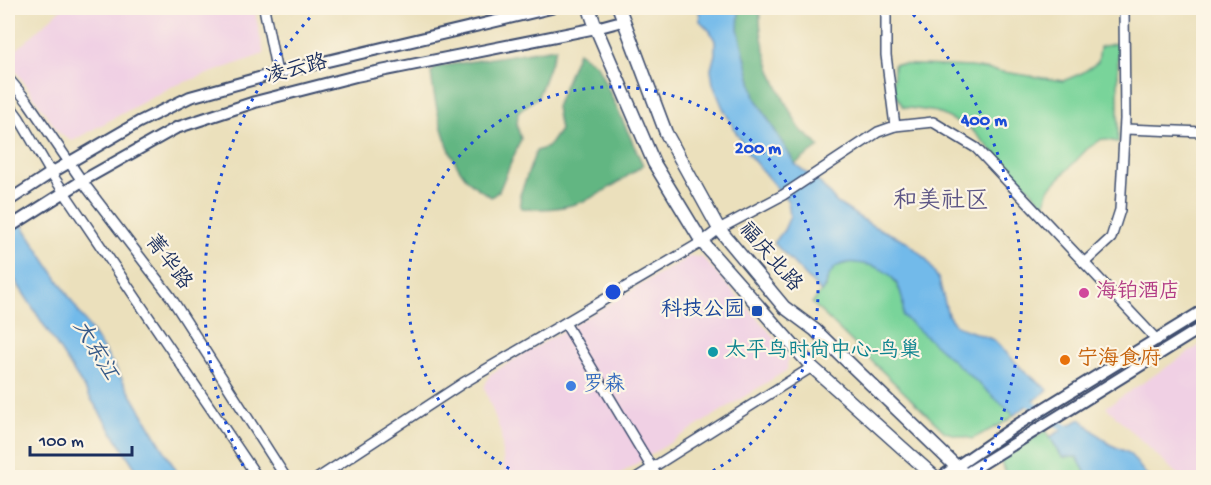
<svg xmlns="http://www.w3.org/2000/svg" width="1211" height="485" viewBox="0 0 1211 485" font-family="'Gochi Hand','LXGW WenKai TC',sans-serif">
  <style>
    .built { fill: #f0d0e4 }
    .green { fill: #79d49a; stroke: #4a827c; stroke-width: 1.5 }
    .forest { fill: #62b682; stroke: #3e7270; stroke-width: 1.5 }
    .water { fill: #72baea; stroke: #4674a4; stroke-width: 1.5 }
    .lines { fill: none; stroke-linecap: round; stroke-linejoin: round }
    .canal { stroke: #72baea; stroke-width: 8 }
    .tertiary-casing { stroke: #3a4a6c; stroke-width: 12 }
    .secondary-casing { stroke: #3a4a6c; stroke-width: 14 }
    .primary-casing { stroke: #3a4a6c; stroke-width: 15 }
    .tertiary { stroke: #fff; stroke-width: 9 }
    .secondary { stroke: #fff; stroke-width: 10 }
    .primary { stroke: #fff; stroke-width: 12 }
    .ring { fill: none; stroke: #1d4ed8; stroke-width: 3; stroke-dasharray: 3 6 }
    .hotel-dot { fill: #d1479c; stroke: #fcf5e5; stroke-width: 2 }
    .transit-dot { fill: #1a4fb4; stroke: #fcf5e5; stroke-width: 2 }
    .culture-dot { fill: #0f9aa8; stroke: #fcf5e5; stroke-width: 2 }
    .food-dot { fill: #e8710a; stroke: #fcf5e5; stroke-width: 2 }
    .shop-dot { fill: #3f7fe0; stroke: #fcf5e5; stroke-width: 2 }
    .labels { text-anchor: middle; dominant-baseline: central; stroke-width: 4.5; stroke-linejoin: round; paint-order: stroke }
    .street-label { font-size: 21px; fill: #1b2f5e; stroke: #fcf5e5 }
    .hotel-label { font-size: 21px; fill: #b23c85; stroke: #fcf5e5; text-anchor: start }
    .transit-label { font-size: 21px; fill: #164399; stroke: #fcf5e5; text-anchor: end }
    .culture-label { font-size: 21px; fill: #0d838f; stroke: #fcf5e5; text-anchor: start }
    .food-label { font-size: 21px; fill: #c56008; stroke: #fcf5e5; text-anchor: start }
    .shop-label { font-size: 21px; fill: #366cbe; stroke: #fcf5e5; text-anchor: start }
    .water-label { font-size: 22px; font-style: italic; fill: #355988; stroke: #fcf5e5 }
    .quarter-label { font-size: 24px; fill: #5d5685; stroke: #fcf5e5 }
    .centre { fill: #1d4ed8; stroke: #fcf5e5; stroke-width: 3 }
    .ring-label { font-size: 18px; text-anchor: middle; font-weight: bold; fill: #1d4ed8; stroke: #fcf5e5; stroke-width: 4.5; stroke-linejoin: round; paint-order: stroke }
  </style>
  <rect width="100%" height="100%" fill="#fcf5e5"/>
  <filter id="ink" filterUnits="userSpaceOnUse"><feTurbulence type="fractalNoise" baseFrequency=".0167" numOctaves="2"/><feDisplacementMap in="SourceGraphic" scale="12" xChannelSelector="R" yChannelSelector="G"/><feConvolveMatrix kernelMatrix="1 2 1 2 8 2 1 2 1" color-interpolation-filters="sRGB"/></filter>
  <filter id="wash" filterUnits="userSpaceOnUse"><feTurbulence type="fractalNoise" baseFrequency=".008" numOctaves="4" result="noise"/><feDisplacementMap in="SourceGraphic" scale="24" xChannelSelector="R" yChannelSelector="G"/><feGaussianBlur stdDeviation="1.35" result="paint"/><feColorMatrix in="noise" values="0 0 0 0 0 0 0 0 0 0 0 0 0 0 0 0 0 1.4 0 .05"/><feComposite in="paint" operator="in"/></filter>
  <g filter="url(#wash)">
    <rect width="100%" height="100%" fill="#ebe0bc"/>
    <!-- built -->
    <g class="built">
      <path d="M62,8h192l10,46 -93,33 -99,54 -12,-7 -49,-70 2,-11z"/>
      <path d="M690,256l12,1 64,71 22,27 -1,15 -172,107h-110l-4,-44 -17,-46 6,-13z"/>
      <path d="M1203,343v134h-23l-74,-70z"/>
    </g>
    <!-- green -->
    <g class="green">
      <path d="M1118,43v99l-16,-3 -15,10 -39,41 -3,15 -74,-76 -34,-17 -34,-5 -10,-17 1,-26 77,3 92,14 19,-8 16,-11 2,-15z"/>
      <path d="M852,262c31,3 42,9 52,40l110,113 -7,6 -35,18 -27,-7 -133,-129 14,-17 2,-10 8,-10z"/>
      <path d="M1046,430l16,26 15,1 11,19 10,-2 2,3h-92l-8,-17z"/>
    </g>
    <!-- forest -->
    <g class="forest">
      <path d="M739,8h21c-2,36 13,72 30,103 4,6 7,15 12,20 6,6 13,9 17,16l-24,17 -40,-66 -17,-69z"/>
      <path d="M556,48l-18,49 -20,15 -1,14 4,13 -22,52 -8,6c-7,-5 -17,-10 -23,-17 -23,-25 -33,-74 -37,-107l5,-6z"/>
      <path d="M578,52l19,13 46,100c-42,30 -68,49 -122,43l-1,-13 16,-44 12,-4 12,-17 -4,-23z"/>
    </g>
    <!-- water -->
    <g class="water">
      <path d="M699,8h40l-1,21 17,69 40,66 26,20 16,19 36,23 33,15 21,19 12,20 9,35 8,11 38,14 29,30 25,20 -34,25 -111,-99c2,-33 -13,-50 -46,-53 -6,-1 -17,0 -22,5 -8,6 -8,17 -14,24l-47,-49 10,-13 6,-14 -2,-15 -40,-47 -25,-46 -10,-24 -2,-15 4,-15v-13l-5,-10 -10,-10z"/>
      <path d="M8,203l108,166 64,108h-39l-133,-208z"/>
      <path d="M1080,419l29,25 20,9 19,24h-48l-3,-3 -9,3 -11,-20h-15l-12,-20z"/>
    </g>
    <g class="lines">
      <!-- canal -->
      <path class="canal" d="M1023,398l49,35"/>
    </g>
  </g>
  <g filter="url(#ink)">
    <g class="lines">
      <defs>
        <g id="tertiary">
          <path d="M264,8l13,65"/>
          <path d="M886,8v47l9,71"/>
          <path d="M8,78l20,24 54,79 88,115 116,182"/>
          <path d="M8,103l11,15 32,55 207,305"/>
          <path d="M1125,129l79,3"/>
          <path d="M1084,263l27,-25 9,-28 5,-91 -1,-111"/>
          <path d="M565,323l93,155"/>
          <path d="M318,478l145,-95 239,-141 17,-13 64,-34 95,-63 17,-6 38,-4 43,26 181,192"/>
          <path d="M636,478l176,-111"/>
        </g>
        <g id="secondary">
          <path d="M8,201l43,-28 88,-51 51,-25 87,-24 274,-65"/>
          <path d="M8,228l74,-47 94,-53 79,-26 101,-26 240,-48 26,-7"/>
          <path d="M940,478l77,-53 187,-115"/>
          <path d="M959,478l245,-152"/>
        </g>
        <g id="primary">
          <path d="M589,8l7,20 58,135 48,79 110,125 124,111"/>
          <path d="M619,8l47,125 53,96 65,78 31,23 153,148"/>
        </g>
      </defs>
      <!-- tertiary casing -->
      <use href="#tertiary" class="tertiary-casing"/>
      <!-- secondary casing -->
      <use href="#secondary" class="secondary-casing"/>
      <!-- primary casing -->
      <use href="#primary" class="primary-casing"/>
      <!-- tertiary -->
      <use href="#tertiary" class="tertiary"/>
      <!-- secondary -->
      <use href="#secondary" class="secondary"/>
      <!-- primary -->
      <use href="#primary" class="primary"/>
    </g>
  </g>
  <!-- distance rings -->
  <g class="ring">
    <path d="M525 477A205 205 0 1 1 701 477"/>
    <path d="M247 474A409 409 0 0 1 319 8M907 8A409 409 0 0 1 979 474"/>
  </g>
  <!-- markers -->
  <circle class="hotel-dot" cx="1084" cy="293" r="6"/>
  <rect class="transit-dot" x="751" y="305" width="12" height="12" rx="3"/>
  <circle class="culture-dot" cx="713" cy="352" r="6"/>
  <circle class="food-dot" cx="1065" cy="360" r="6"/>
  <circle class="shop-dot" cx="571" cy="386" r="6"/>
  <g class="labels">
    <!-- street labels -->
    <g class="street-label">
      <text transform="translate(297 71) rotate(-15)">凌云路</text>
      <text transform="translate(769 258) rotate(49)">福庆北路</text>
      <text transform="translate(167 263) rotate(53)">菁华路</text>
    </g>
    <!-- hotel labels -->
    <g class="hotel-label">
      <text x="1096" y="293">海铂酒店</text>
    </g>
    <!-- transit labels -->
    <g class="transit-label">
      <text x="745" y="311">科技公园</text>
    </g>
    <!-- culture labels -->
    <g class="culture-label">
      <text x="725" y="352">太平鸟时尚中心-鸟巢</text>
    </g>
    <!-- food labels -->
    <g class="food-label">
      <text x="1077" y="360">宁海食府</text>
    </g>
    <!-- shop labels -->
    <g class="shop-label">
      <text x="583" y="386">罗森</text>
    </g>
    <!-- water labels -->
    <g class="water-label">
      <text transform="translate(94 351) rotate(59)">大东江</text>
    </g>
    <!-- quarter labels -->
    <g class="quarter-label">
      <text x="941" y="202">和美社区</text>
    </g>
  </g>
  <circle cx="613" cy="292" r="9" class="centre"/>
  <g class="ring-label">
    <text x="984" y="125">400 m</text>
    <text x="758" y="153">200 m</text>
  </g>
  <!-- margin -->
  <rect width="1211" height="485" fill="none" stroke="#fcf5e5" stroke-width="30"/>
  <!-- scale -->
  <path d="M30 446v9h102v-9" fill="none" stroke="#1b2f5e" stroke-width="3"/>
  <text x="39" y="446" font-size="18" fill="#1b2f5e" stroke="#fcf5e5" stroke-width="4.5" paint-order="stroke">100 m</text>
</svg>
